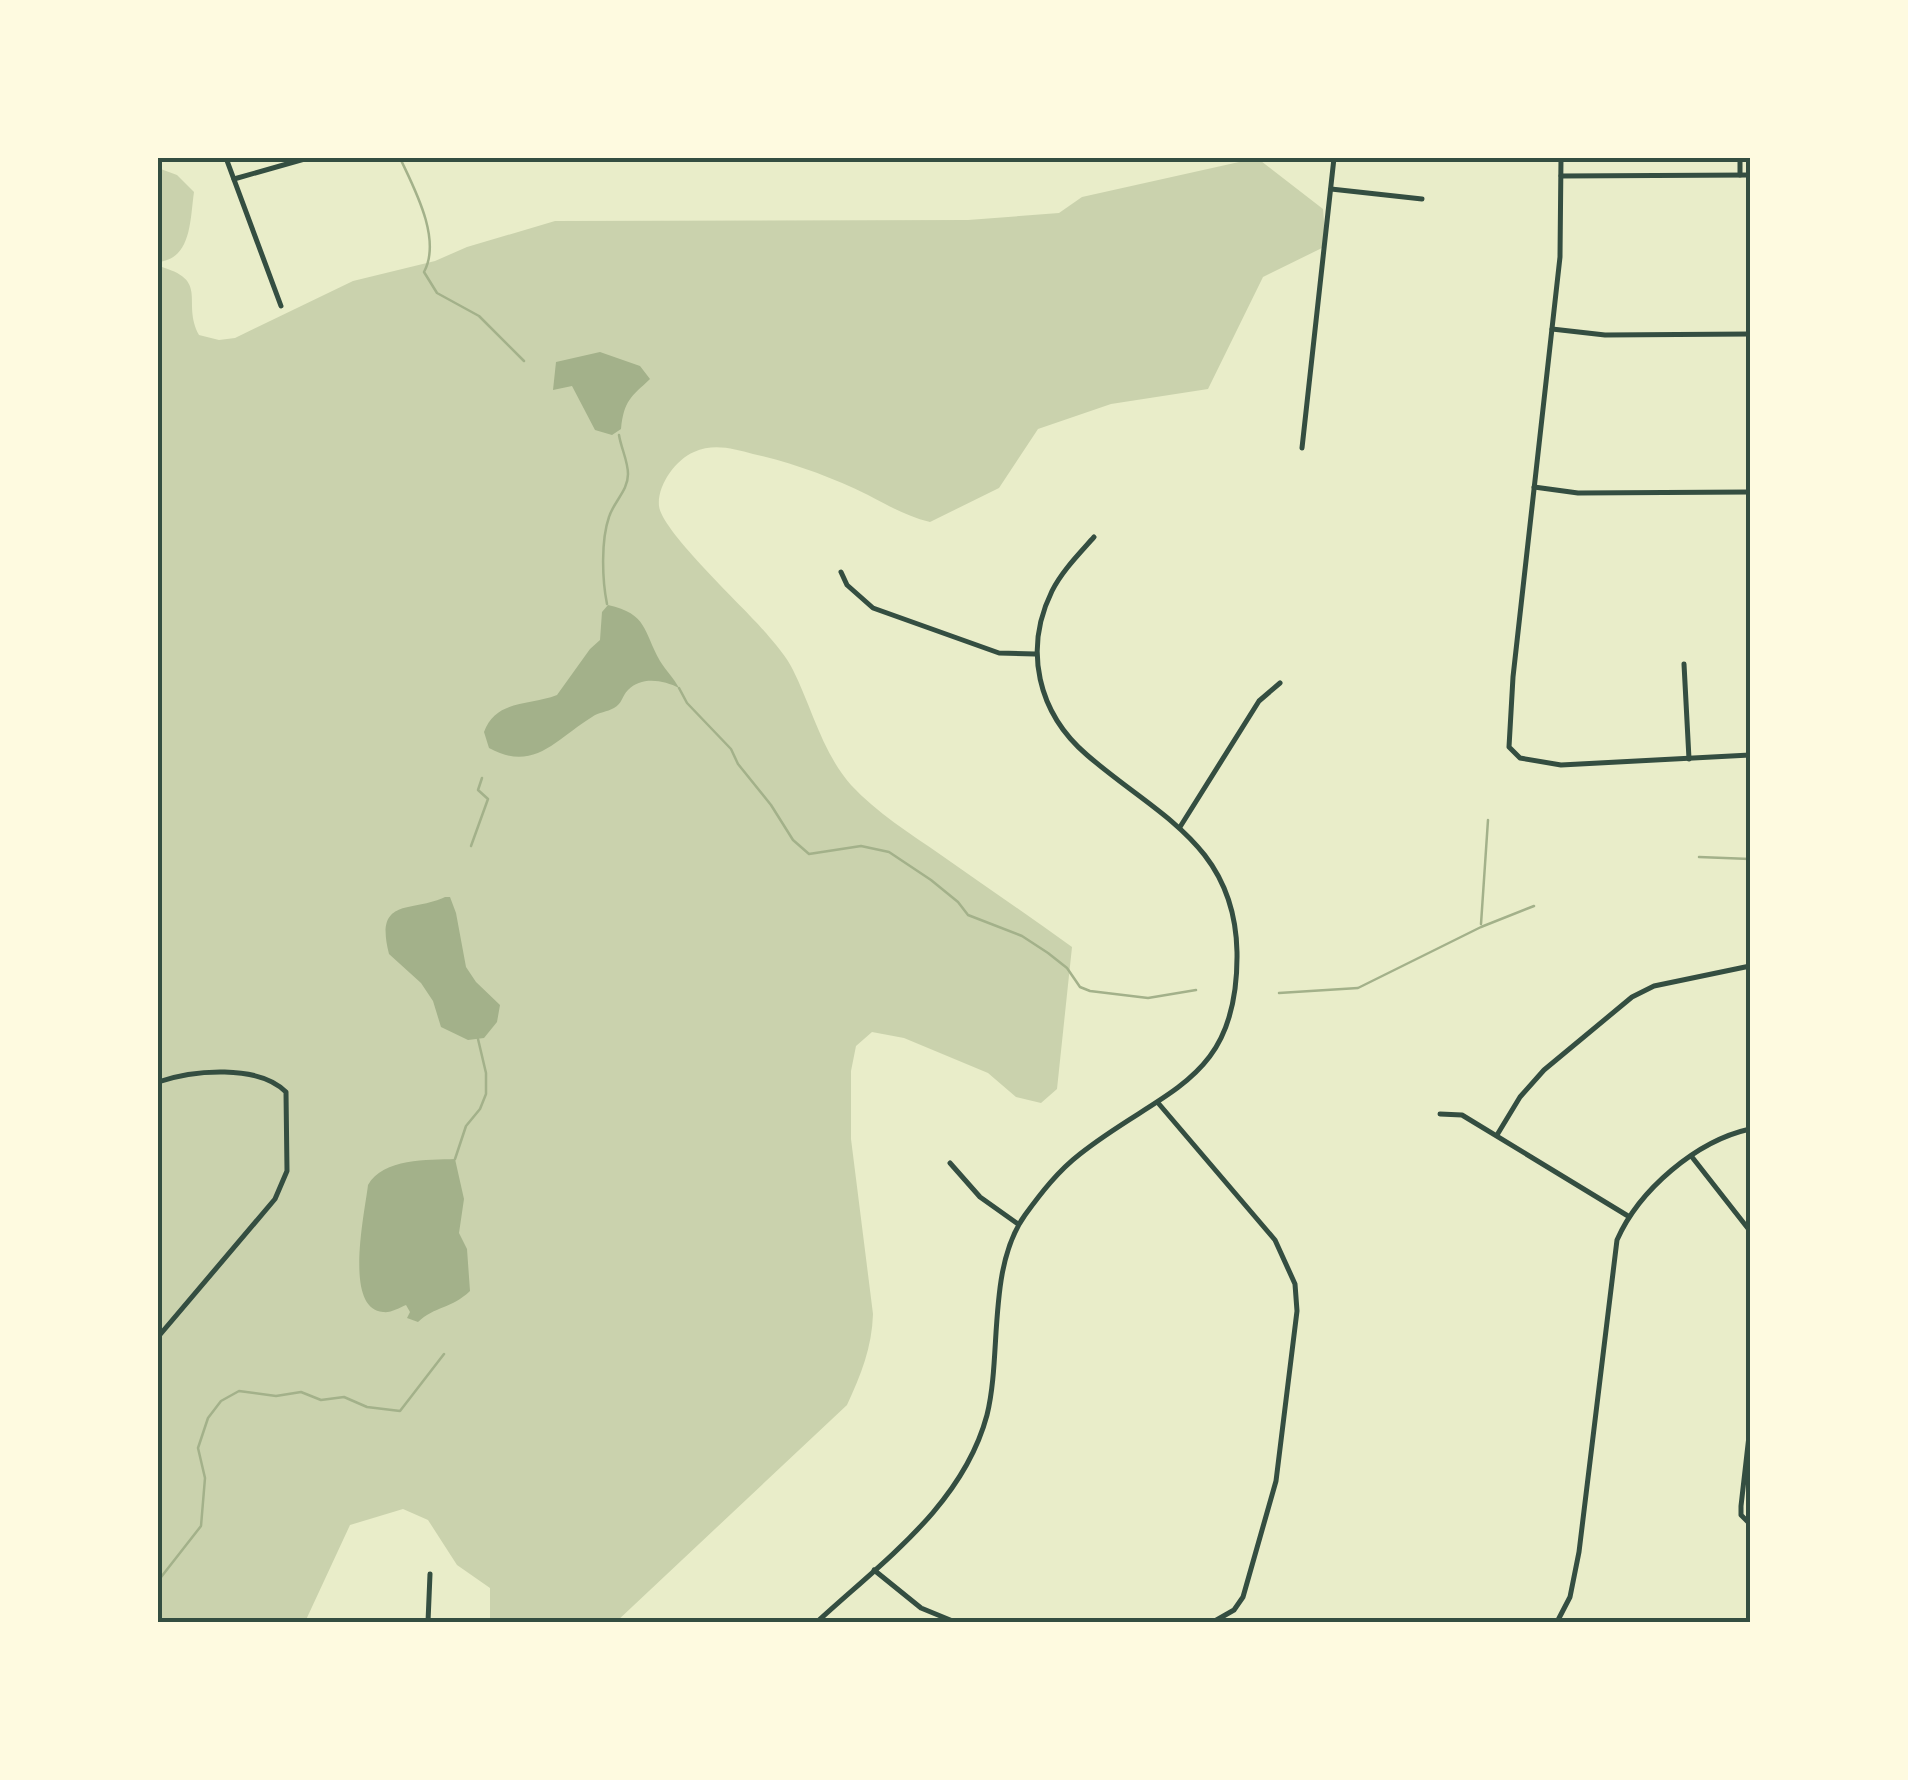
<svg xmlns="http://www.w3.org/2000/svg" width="1908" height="1780" viewBox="0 0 1908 1780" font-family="'Space Grotesk',sans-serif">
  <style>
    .green { fill: #cad2ad }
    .water { fill: #a3b18a }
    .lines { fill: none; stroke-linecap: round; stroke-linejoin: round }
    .stream { stroke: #a3b18a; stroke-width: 2.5 }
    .minor { stroke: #344e41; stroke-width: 5 }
    .neatline { fill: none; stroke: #344e41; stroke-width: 4 }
  </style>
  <rect width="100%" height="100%" fill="#e9edc9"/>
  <!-- green -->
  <g class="green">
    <path d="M1257,158l66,51 3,37 -63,31 -55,112 -97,15 -73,25 -39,59 -69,34c-24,-6 -41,-16 -62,-27 -37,-18 -75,-32 -115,-41 -19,-5 -39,-11 -59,-2 -19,8 -37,34 -35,54 3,26 87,103 107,127 9,11 21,24 27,37 19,38 29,82 58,115 26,28 60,49 90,70 44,31 88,61 131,92l-15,142 -16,14 -25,-6 -28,-24 -84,-35 -32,-6 -16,14 -5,25v68l22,175c-1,33 -12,61 -26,91l-231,217h-126v-34l-33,-23 -29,-45 -25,-11 -53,16 -45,97h-147v-1356c53,14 23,35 41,69l20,5 16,-2 118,-57 82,-20 32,-14 88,-26 413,-1 91,-7 23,-16z"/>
    <path d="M158,168l19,7 17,17c-4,27 -2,67 -36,70z"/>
  </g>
  <!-- water -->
  <g class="water">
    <path d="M600,352l40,14 10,13c-19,18 -26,21 -29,50l-9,6 -17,-5 -23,-44 -19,4 3,-28z"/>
    <path d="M608,605c40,9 35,26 52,56 6,10 14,17 19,27 -15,-8 -38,-12 -51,2 -6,6 -6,14 -14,18 -7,4 -15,4 -22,9 -36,22 -58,56 -103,31l-5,-16c12,-33 45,-26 73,-37l33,-46 10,-9 2,-28z"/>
    <path d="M445,897h5l6,16 10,54 10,15 24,23 -3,17 -13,16 -16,2 -27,-13 -8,-26 -12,-18 -32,-29c-15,-58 23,-41 56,-57z"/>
    <path d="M455,1159l9,40 -5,34 8,16 3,42c-19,18 -35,15 -52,31l-11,-4 3,-6 -4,-7c-7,3 -15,8 -23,7 -40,-3 -18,-100 -15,-127 15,-27 60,-25 87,-26z"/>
  </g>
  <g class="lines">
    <!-- stream -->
    <g class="stream">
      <path d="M400,158c14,30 42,81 24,114l13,21 42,23 45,45"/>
      <path d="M607,604c-5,-25 -6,-64 2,-87 5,-16 19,-26 19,-43 0,-13 -7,-26 -9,-39"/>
      <path d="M679,688l8,15 44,46 7,15 33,41 22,35 16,14 52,-8 28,6 42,28 27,22 10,13 54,21 26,17 19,15 13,19 10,4 58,7 48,-8"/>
      <path d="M471,846l17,-47 -10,-9 4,-12"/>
      <path d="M1699,857l51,2"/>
      <path d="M1481,924l7,-104"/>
      <path d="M1279,993l79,-5 123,-61 53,-21"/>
      <path d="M455,1159l11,-33 14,-17 6,-15v-21l-8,-34"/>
      <path d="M158,1581l43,-55 4,-48 -7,-30 10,-30 13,-17 18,-10 37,5 25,-4 20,8 23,-3 23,10 33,4 44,-57"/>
    </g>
    <!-- minor -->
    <g class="minor">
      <path d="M226,158l55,148"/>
      <path d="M1561,158l-1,99 -47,420 -4,70 11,11 41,7 189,-10"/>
      <path d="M1740,158v17"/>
      <path d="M1561,176l189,-1"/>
      <path d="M234,179l74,-21"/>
      <path d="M1331,189l91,10"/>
      <path d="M1552,329l53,6 145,-1"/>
      <path d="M1302,448l32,-290"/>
      <path d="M1534,487l44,6 172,-1"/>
      <path d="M841,572l6,13 26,23 126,45 36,1"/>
      <path d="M1684,664l5,95"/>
      <path d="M1180,827l79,-126 21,-18"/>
      <path d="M158,1082c35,-12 100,-18 128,10l1,79 -12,28 -117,138"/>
      <path d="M1159,1104l116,136 20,44 2,27 -21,170 -33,116 -9,13 -21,12"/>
      <path d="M1440,1114l22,1 166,101"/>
      <path d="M1497,1135l23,-38 24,-27 88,-73 22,-11 96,-20"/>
      <path d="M1692,1157l58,74"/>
      <path d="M950,1163l30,34 38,27"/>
      <path d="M1750,1427l-9,79v9l9,9"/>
      <path d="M874,1570l47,38 34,14"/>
      <path d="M428,1622l2,-48"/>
      <path d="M817,1622c65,-60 146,-117 170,-207 15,-60 0,-147 38,-200 16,-22 33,-44 55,-61 83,-66 159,-71 157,-202 -2,-108 -81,-137 -150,-197 -49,-42 -64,-105 -35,-164 10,-20 27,-37 42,-54"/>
      <path d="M1557,1622l13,-25 9,-45 38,-312c22,-50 79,-99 133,-111"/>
    </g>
  </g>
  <!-- border -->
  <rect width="1908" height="1780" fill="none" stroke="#fefae0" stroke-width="320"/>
  <rect x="160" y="160" width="1588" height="1460" class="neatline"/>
</svg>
